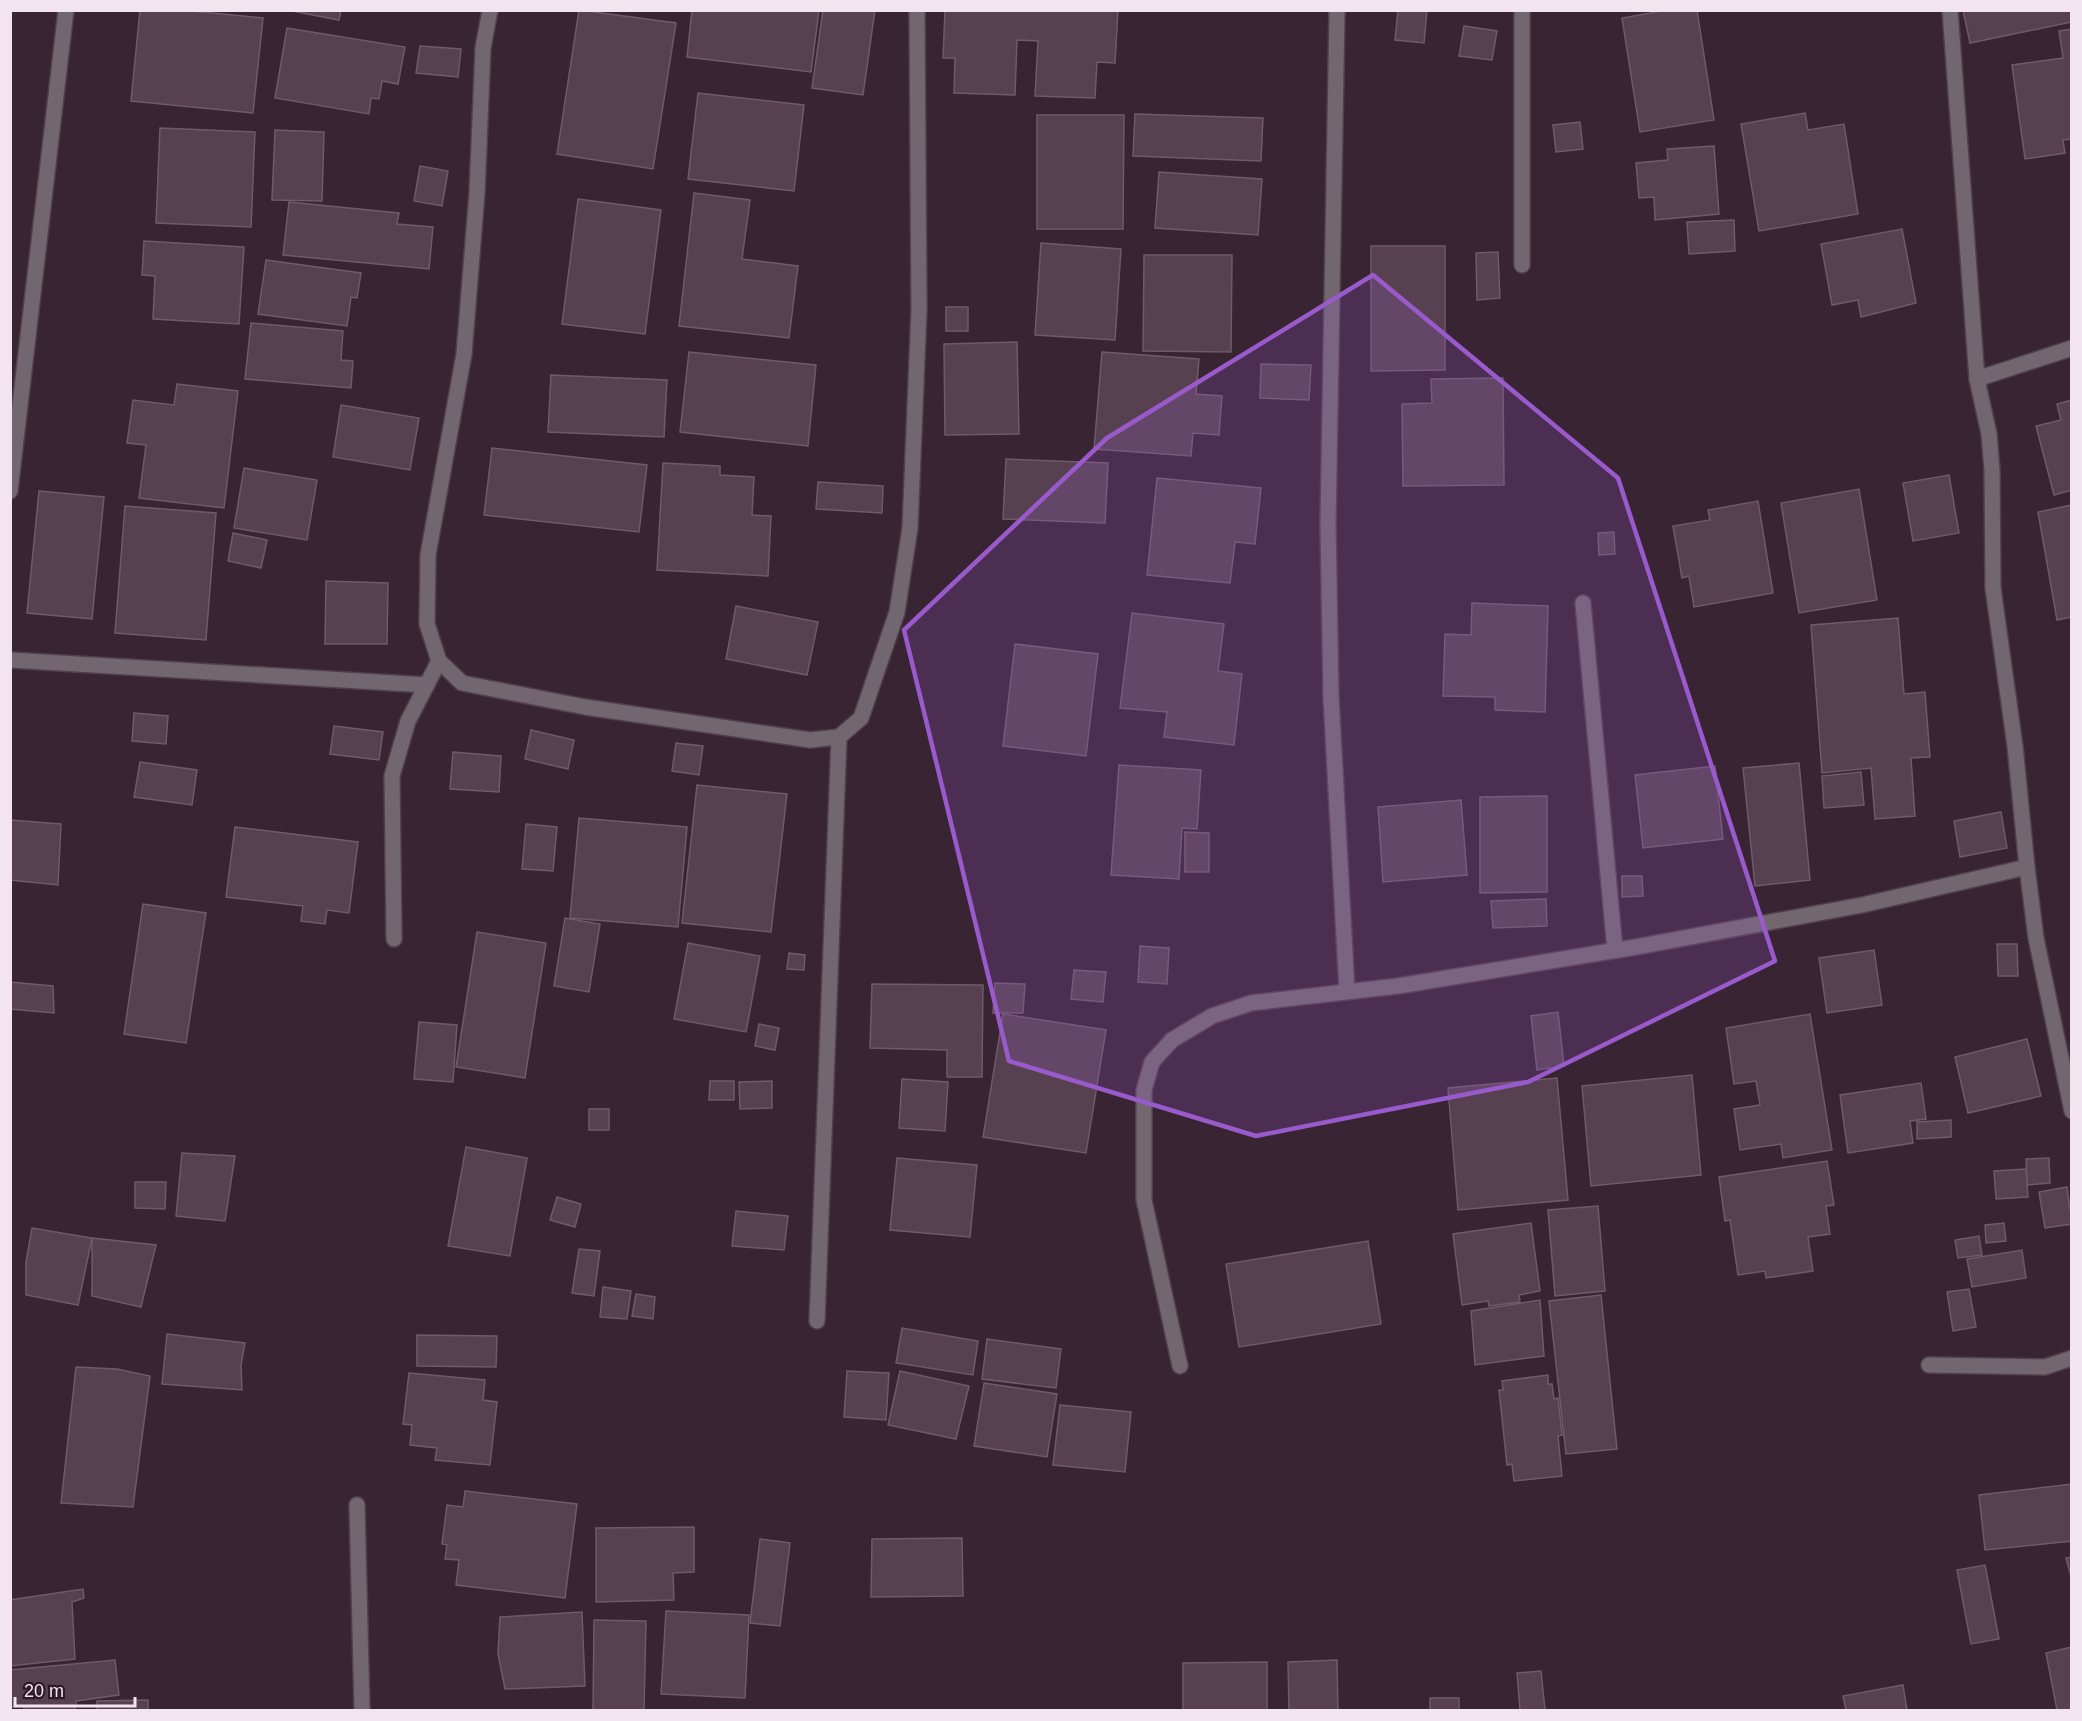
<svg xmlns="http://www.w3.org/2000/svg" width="2082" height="1721" viewBox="0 0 2082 1721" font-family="Helvetica,sans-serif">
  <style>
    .building { fill: #574151; stroke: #70596a; stroke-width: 1.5 }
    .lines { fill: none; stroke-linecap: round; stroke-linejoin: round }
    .minor-casing { stroke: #523f4d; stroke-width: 18 }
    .minor { stroke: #72676e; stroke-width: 15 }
    .marked { fill: #995acb; fill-opacity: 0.2; stroke: #995acb; stroke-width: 4.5; stroke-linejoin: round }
  </style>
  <rect width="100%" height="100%" fill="#382433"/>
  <!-- building -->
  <g class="building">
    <path d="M140,10h41l82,8 -10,95 -122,-12z"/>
    <path d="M287,10h54l-2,10z"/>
    <path d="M579,10l97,13 -23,146 -96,-15z"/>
    <path d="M692,10h127l-8,62 -124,-15z"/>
    <path d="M823,10h52l-12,85 -51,-7z"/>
    <path d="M945,10h173l-3,53 -18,-1 -2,36 -60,-2 3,-55 -21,-1 -2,55 -61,-2 1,-35h-12z"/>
    <path d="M1398,10h29l-3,33 -29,-3z"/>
    <path d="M1667,10h30l17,110 -74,12 -18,-114z"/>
    <path d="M1963,10h109v12l-102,21z"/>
    <path d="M1464,26l33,5 -5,29 -33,-4z"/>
    <path d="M287,28l118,19 -7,37 -16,-3 -3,18 -8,-1 -2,16 -94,-16z"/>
    <path d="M2072,29v110l-9,1 2,13 -40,6 -13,-94 51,-7 -4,-27z"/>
    <path d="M420,46l41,3 -3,28 -42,-4z"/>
    <path d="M698,93l106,12 -10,86 -106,-12z"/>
    <path d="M1805,113l3,17 36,-6 14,90 -99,17 -18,-107z"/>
    <path d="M1135,114l128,4 -2,43 -128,-5z"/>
    <path d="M1037,115h87l-1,114h-86z"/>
    <path d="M1580,122l3,27 -27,3 -3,-27z"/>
    <path d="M160,128l95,4 -4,95 -95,-4z"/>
    <path d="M275,130l49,2 -2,69 -50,-1z"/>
    <path d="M1714,146l5,68 -64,6 -1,-23 -15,1 -3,-35 32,-3 -1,-11z"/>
    <path d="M420,166l28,5 -6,35 -28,-5z"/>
    <path d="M1159,172l103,7 -4,56 -103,-7z"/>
    <path d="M694,193l56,7 -8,59 56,7 -9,72 -110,-12z"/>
    <path d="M578,199l83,11 -16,124 -83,-10z"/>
    <path d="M289,202l110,11 -2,11 36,3 -4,42 -146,-14z"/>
    <path d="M1734,220l1,31 -46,3 -2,-32z"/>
    <path d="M1902,229l14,74 -55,14 -3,-17 -26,5 -11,-61z"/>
    <path d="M144,241l100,6 -5,77 -86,-5 2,-43 -13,-1z"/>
    <path d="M1041,243l80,6 -6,91 -80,-5z"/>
    <path d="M1371,246h74v124l-74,1z"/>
    <path d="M1498,252l2,46 -23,2 -1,-47z"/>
    <path d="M1144,255h88l-1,97 -88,-1z"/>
    <path d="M266,260l95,13 -4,25 -6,-1 -4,29 -89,-12z"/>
    <rect x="946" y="307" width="22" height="24"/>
    <path d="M251,323l92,8 -2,29 12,1 -2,27 -106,-9z"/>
    <path d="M1017,342l2,92 -74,1 -1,-91z"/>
    <path d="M689,352l127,13 -8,81 -128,-14z"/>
    <path d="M1102,352l97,7 -3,35 26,2 -3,39 -26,-2 -2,23 -97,-7z"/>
    <path d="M1261,364l50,1 -2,35 -49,-2z"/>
    <path d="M551,375l116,5 -3,57 -116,-5z"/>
    <path d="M1503,378l1,107 -101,1 -1,-82 30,-1 -1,-24z"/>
    <path d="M177,384l61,7 -14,117 -85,-10 7,-53 -19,-2 6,-43 41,5z"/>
    <path d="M2072,400v90l-18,5 -18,-69 25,-6 -4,-16z"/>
    <path d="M341,405l78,13 -9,52 -77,-13z"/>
    <path d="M492,448l155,17 -8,67 -155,-17z"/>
    <path d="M1006,459l102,4 -3,60 -102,-4z"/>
    <path d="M663,463l57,3v9l34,2 -2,38 19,1 -3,60 -111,-6z"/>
    <path d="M244,468l73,12 -10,60 -73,-12z"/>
    <path d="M1949,475l10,58 -46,8 -10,-58z"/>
    <path d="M1157,478l104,10 -6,56 -20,-2 -5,41 -83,-8z"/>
    <path d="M818,482l65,4 -1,27 -66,-4z"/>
    <path d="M1859,489l18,111 -78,13 -18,-110z"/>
    <path d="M39,491l65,6 -12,122 -65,-6z"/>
    <path d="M1758,501l15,92 -79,14 -5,-31 -7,2 -9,-52 37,-6 -2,-10z"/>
    <path d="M2072,505v112l-15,3 -19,-108z"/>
    <path d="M125,506l91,7 -10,127 -91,-7z"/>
    <path d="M1614,532l1,22 -16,1 -1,-22z"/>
    <path d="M233,533l34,7 -6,28 -33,-7z"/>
    <path d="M326,581l62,2 -1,61h-62z"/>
    <path d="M1472,603l76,3 -3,106 -50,-2v-13l-52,-1 2,-62 26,1z"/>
    <path d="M736,606l82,16 -11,53 -81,-16z"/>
    <path d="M1132,613l92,11 -6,47 24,3 -8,71 -70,-8 3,-25 -47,-4z"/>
    <path d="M1898,618l6,76 21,-2 5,65 -19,1 4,58 -40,3 -4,-51 -49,5 -11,-148z"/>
    <path d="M1015,644l83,10 -12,102 -83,-10z"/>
    <path d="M134,713l34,3 -2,28 -34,-3z"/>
    <path d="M334,726l49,6 -4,28 -49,-6z"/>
    <path d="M531,730l43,10 -6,29 -43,-10z"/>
    <path d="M676,743l27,3 -4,29 -27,-4z"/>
    <path d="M453,752l48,4 -2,36 -49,-3z"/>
    <path d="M140,762l57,8 -5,35 -58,-8z"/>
    <path d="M1799,763l11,117 -55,6 -12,-118z"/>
    <path d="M1119,765l82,5 -4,59 -15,-1 -3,51 -68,-4z"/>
    <path d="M1715,766l8,73 -80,9 -8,-73z"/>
    <path d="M1861,772l3,33 -40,3 -2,-32z"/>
    <path d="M697,785l90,9 -16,138 -89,-9z"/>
    <path d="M1547,796v96l-67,1v-96z"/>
    <path d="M1461,800l6,75 -84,7 -5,-75z"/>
    <path d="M2001,812l6,36 -47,9 -6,-36z"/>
    <path d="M579,818l108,9 -9,100 -108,-9z"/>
    <path d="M10,820l51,4 -3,61 -48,-5z"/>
    <path d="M526,824l31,3 -4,44 -31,-2z"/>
    <path d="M235,827l123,15 -9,71 -22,-3 -2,14 -24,-3 2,-15 -77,-9z"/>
    <path d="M1185,832l24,1v39h-24z"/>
    <path d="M1622,876h20l1,20 -21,1z"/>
    <path d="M1546,899l1,27 -54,2 -2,-27z"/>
    <path d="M143,904l63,9 -20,130 -62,-9z"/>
    <path d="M565,918l35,6 -11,68 -35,-6z"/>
    <path d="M477,932l69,11 -21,135 -69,-11z"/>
    <path d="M688,943l72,13 -14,76 -72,-13z"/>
    <path d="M1997,944h20l1,32h-20z"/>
    <path d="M1140,946l29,2 -2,36 -29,-2z"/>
    <path d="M1874,950l8,55 -55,8 -8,-55z"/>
    <path d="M789,953l16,2 -1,15 -17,-1z"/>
    <path d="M1074,970l32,2 -3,30 -32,-3z"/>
    <path d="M10,982l43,4 1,27 -44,-4z"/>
    <path d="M995,983l30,1 -2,29h-30z"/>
    <path d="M872,984l111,1 -1,92h-35v-27l-77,-2z"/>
    <path d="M1558,1012l6,54 -27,4 -6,-54z"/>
    <path d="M1003,1014l103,16 -20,123 -103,-16z"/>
    <path d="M1810,1014l22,136 -49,8 -2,-14 -41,6 -6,-41 26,-4 -4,-24 -22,3 -8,-56z"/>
    <path d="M419,1022l38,3 -4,57 -39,-3z"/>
    <path d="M759,1024l20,4 -4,22 -20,-4z"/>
    <path d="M2027,1039l14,57 -73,17 -13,-56z"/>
    <path d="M1692,1075l9,100 -110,11 -9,-100z"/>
    <path d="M1557,1078l11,122 -110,10 -10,-122z"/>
    <path d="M902,1079l46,3 -3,49 -46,-3z"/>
    <path d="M710,1081h24v19h-25z"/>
    <path d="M772,1081v27l-32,1 -1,-27z"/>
    <path d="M1921,1083l5,36 -16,2 3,22 -65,10 -8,-58z"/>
    <rect x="589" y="1109" width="20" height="21"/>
    <path d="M1951,1120v17l-34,2v-17z"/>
    <path d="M466,1147l61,11 -17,98 -62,-10z"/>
    <path d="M182,1153l53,3 -10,65 -49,-5z"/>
    <path d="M897,1158l80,7 -7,72 -80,-7z"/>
    <path d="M2049,1158l1,25 -23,2 -1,-26z"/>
    <path d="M1827,1161l7,44 -8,1 4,28 -22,3 5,34 -47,7 -1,-7 -27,4 -8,-55 -5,1 -6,-44z"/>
    <path d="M2026,1169l2,28 -32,2 -2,-28z"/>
    <path d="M135,1182h31l-1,27 -30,-1z"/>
    <path d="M2067,1187l5,37 -27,4 -6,-36z"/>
    <path d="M557,1197l24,7 -6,23 -25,-7z"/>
    <path d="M1598,1206l7,85 -50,5 -7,-86z"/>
    <path d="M736,1211l52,5 -4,34 -52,-4z"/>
    <path d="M1531,1223l9,68 -21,4 1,7 -31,4 -1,-5 -26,4 -9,-71z"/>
    <path d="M2004,1223l2,18 -20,2 -1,-18z"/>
    <path d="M32,1228l60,10 -14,67 -52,-10v-33z"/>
    <path d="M1979,1236l3,19 -24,3 -3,-18z"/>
    <path d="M92,1238l64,7 -15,62 -49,-11z"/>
    <path d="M1368,1241l13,83 -142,23 -13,-83z"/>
    <path d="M579,1249l21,2 -6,45 -22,-3z"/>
    <path d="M2022,1250l4,28 -54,9 -5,-28z"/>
    <path d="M603,1287l28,4 -4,28 -27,-2z"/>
    <path d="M1969,1289l7,38 -23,4 -6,-39z"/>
    <path d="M636,1294l19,3 -2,22 -21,-3z"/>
    <path d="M1601,1295l16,154 -51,5 -17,-153z"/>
    <path d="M1540,1300l4,56 -69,9 -4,-54z"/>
    <path d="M902,1328l76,13 -5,34 -77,-12z"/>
    <path d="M167,1334l78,9 -4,22 1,25 -80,-6z"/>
    <path d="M417,1335l80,1 -1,31 -79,-1z"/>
    <path d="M987,1339l74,10 -5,39 -74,-9z"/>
    <path d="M76,1367l41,2 33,7 -17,131 -72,-4z"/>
    <path d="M847,1371l42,2 -3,47 -42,-3z"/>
    <path d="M900,1371l69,15 -13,53 -68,-14z"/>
    <path d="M409,1373l76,7 -2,20 14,2 -7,63 -55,-5 2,-12 -27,-3 2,-20 -9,-1z"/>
    <path d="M1548,1375v9h4l2,15 4,-1 4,37 -4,1 4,40 -48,5 -2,-17 -5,1 -8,-75h4l-1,-9z"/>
    <path d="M984,1383l73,11 -10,63 -73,-11z"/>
    <path d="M1060,1405l71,7 -6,60 -72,-7z"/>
    <path d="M2072,1484v57l-87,9 -6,-55z"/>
    <path d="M465,1491l112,13 -12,94 -109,-13 3,-25 -14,-1 2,-14 -5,-1 5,-39 16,2z"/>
    <path d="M694,1527v45l-21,1 1,27 -78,2v-74z"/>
    <path d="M962,1538l1,58 -92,1 1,-58z"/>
    <path d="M760,1539l30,4 -10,83 -30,-3z"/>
    <path d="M2072,1557v23l-6,-22z"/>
    <path d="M1985,1565l14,74 -28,5 -14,-74z"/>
    <path d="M83,1589l1,9 -12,4 3,57 -65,7v-66z"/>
    <path d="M666,1611l83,4 -4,83 -84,-4z"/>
    <path d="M582,1612l3,74 -80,3 -7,-35 2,-37z"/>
    <path d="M594,1620l52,1 -2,89h-51z"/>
    <path d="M2072,1647v63h-15l-11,-57z"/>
    <path d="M115,1660l4,35 -43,6 -1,9h-51v-4l-14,1v-37z"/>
    <path d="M1337,1660l1,50h-49l-1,-48z"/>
    <path d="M1267,1662v48h-84v-47z"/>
    <path d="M1541,1671l4,39h-25l-3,-37z"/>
    <path d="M1903,1685l4,25h-61l-3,-14z"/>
    <rect x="1430" y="1698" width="29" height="12"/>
    <path d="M148,1700v10h-51v-9z"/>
  </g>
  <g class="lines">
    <defs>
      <g id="minor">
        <path d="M490,10l-7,38 -6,145 -13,161 -36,201 -1,69 12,37 23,22 123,24 225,33 29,-3 22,-19 36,-106 13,-84 9,-218 -2,-300"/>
        <path d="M1337,10l-9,514 3,173 16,294"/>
        <path d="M1522,10v255"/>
        <path d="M1950,10l27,369 12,55 3,36 1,118 22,158 12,121 9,71 36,173"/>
        <path d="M1977,379l95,-31"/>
        <path d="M10,491l56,-481"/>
        <path d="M1583,603l32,347"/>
        <path d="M10,660l417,25"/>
        <path d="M394,939l-2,-163 16,-55 31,-60"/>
        <path d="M817,1321l22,-584"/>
        <path d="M1929,1365l116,2 27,-9"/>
        <path d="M1180,1366l-36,-166v-110l8,-28 20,-22 40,-24 39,-13 147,-17 238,-39 226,-42 165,-38"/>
        <path d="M357,1505l5,205"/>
      </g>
    </defs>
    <!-- minor casing -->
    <use href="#minor" class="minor-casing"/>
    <!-- minor -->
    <use href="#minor" class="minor"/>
  </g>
  <!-- marked area -->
  <path class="marked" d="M1373,275l245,203 157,483 -247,121 -272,54 -247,-75 -105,-431 203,-192z"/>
  <!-- border -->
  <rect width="2082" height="1721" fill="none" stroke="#f3e5ef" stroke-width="24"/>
  <!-- scale -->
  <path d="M15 1697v9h120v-9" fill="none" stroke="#f3e5ef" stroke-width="3"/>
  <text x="24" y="1697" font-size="18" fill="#f3e5ef" stroke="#2d1a29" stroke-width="4.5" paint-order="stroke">20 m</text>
</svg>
